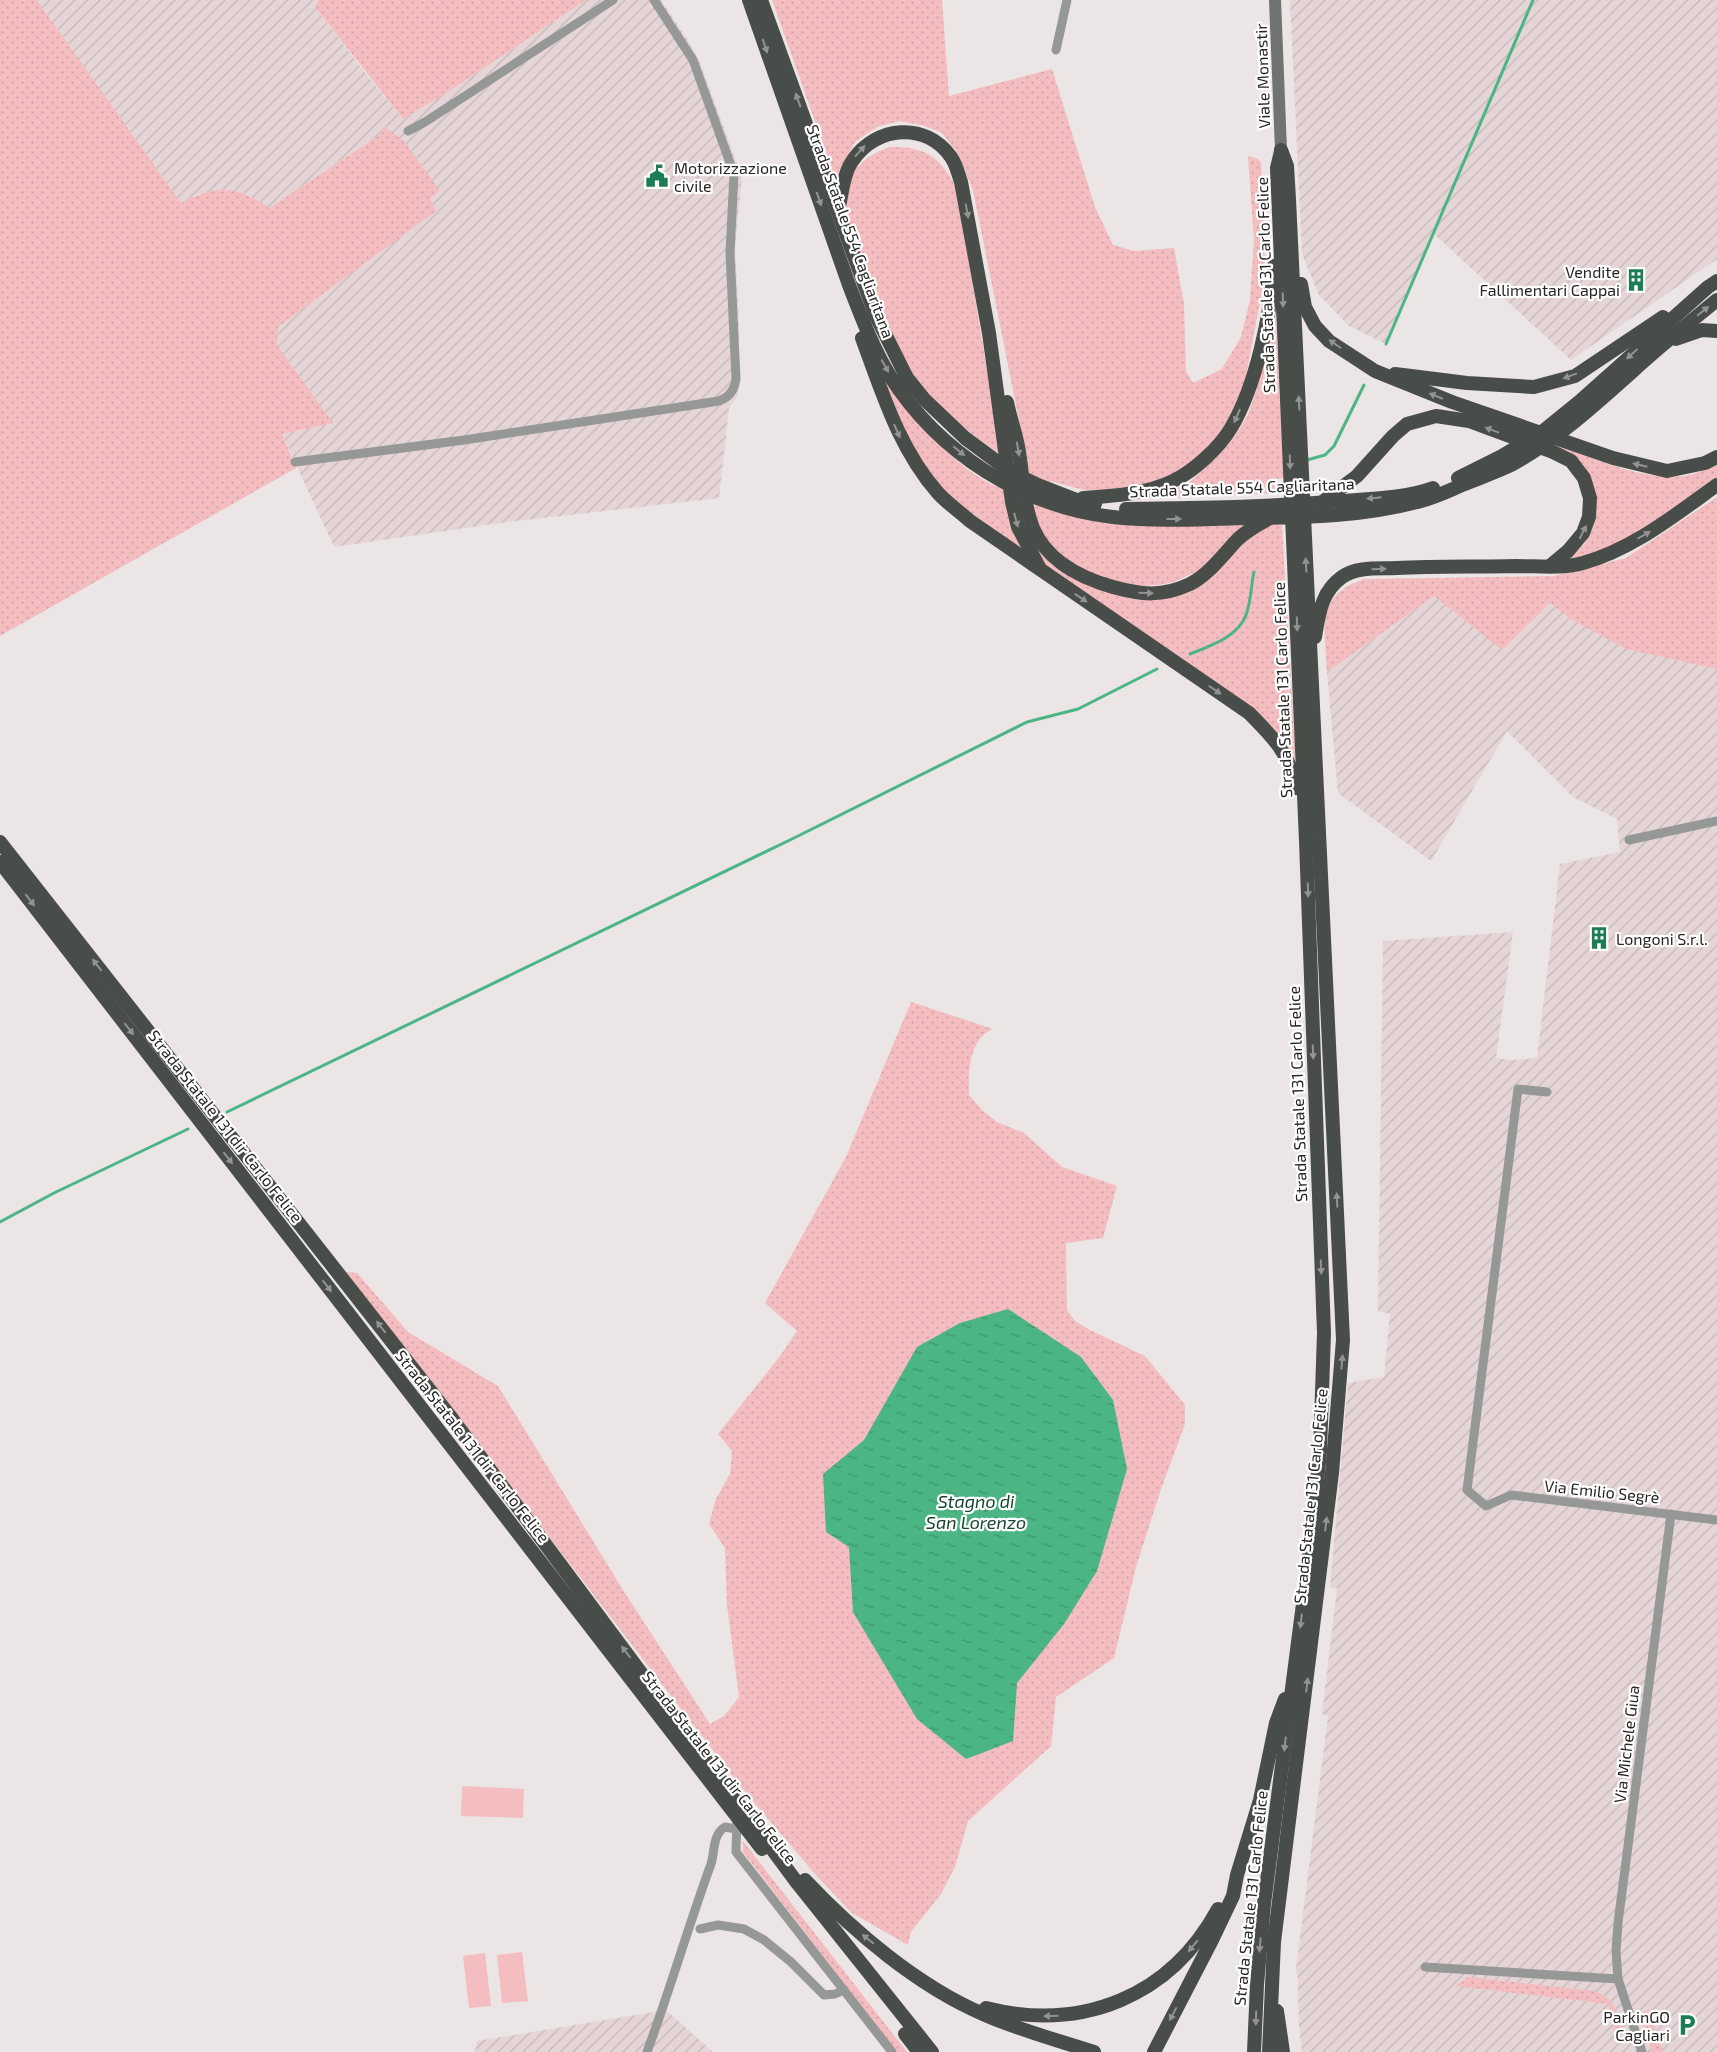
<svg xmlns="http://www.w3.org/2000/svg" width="1717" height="2052" viewBox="0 0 1717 2052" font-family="'Exo 2',sans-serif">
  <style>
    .industrial { fill: url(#industrial-furrows) }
    .grass { fill: url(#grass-dots) }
    .pitch { fill: #f4bdc0 }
    .water { fill: url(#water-ripples) }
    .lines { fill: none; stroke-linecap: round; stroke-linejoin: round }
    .stream { stroke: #4bb684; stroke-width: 3 }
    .minor { stroke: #969897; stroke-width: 9 }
    .secondary { stroke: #6f7371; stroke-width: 12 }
    .trunk { stroke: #484d4a; stroke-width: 14 }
    .oneway { fill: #919492 }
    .labels { text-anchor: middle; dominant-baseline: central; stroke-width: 4.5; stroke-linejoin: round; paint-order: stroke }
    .street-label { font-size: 16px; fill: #282525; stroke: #fff }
    .poi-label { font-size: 16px; fill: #282525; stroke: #fff; text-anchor: start }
    .water-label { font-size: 18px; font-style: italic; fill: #17442f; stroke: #fff }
  </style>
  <defs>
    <pattern id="industrial-furrows" width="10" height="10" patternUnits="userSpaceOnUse" patternTransform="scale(1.25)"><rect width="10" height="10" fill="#e5d5d6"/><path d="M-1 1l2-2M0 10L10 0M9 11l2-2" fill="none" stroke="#c4b7b8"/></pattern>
    <pattern id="grass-dots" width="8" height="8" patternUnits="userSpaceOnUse" patternTransform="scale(1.25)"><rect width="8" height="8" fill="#f4bdc0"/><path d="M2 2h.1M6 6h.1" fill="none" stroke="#d1a2a5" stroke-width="1.8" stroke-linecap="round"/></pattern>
    <pattern id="water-ripples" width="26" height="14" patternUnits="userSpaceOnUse" patternTransform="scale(1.25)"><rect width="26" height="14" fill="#4bb684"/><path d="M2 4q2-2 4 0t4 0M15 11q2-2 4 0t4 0" fill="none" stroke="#3e946c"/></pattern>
  </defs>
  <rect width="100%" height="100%" fill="#ece5e5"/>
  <!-- industrial -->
  <g class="industrial">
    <path d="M37,0h281l-3,7 51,67 37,45 48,-29 135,-90h75l27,40 13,25 41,112 -7,71 4,70 -1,77 -9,13 -10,90 -212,24 -173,25 -52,-113 50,-11 -55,-78 1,-18 157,-116 -5,-12 10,-8 -59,-61 -1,5 -111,73 -22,-14 -23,-4 -26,4 -17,9z"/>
    <path d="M1290,0h427v259l-146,101 -138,-127 -47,111 -37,-18 -30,-31 -17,-41z"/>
    <path d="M1434,596l67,53 49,-46 22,17 145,49v1383h-415l-3,-25 -1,-48 -2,-10 32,-253 -6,-2 15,-126h-7l18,-205 36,-6 6,-63 -12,-3 5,-370 130,-9 -17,126 15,2 26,-2 23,-194 60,-12 -3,-33 -44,-22 -66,-66 -76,130 -93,-68 -11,-121z"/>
    <path d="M666,2010l47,42h-238l2,-11z"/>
  </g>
  <!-- grass -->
  <g class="grass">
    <path d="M0,0h37l144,203c34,-18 57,-18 88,5l111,-73 1,-5 4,-3 19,14 36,50 -10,8 6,12 -158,116 -1,18 56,78 -51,11 14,34 -296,168z"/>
    <path d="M318,0h268l-135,90 -48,29 -88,-112z"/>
    <path d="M772,0h170l7,96 103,-27 43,138 18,38 21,6 40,-3 10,56 2,67 7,12 29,-14 19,-32 9,-37 4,-60 -6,-84 10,3 3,3 4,96 -2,28 -19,100 -9,24 -15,26 -27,28 -25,15 -49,12 -35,-1 -34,-9 1,28 46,12 40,5 110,-3 -42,42 -9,7 -22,10 -16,3 -13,1 -24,-2 -26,-8 -23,-13 -27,-23 -10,-18 -15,-97 -47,-235 -16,-38 -15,-19 -17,-7 -25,-5 -23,6 -22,15 -19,38z"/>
    <path d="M890,147c37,-1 51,11 67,42l44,266c-27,-20 -63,-44 -84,-71 -5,-7 -8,-16 -12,-23 -17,-32 -29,-64 -41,-98 -8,-21 -20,-46 -17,-69 3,-26 21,-40 43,-47z"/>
    <path d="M1275,305l9,173 -9,1v14l-124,6 -2,-2 23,-6 20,-11 25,-23 18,-21 13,-21 8,-24z"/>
    <path d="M879,369c26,36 52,71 87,99 12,10 27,17 41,24l8,40 6,16c-25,-18 -52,-35 -74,-55 -36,-32 -50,-82 -68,-124z"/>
    <path d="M1558,445c40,15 83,35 126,31 11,-1 23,-8 33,-11v15l-75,52 -39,20 -36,8 18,-17 9,-18 2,-21 -41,-56z"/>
    <path d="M1717,497v172l-91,-20 -54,-29 -22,-17 -48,47 -68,-54 -107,76c-2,-43 -13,-76 37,-93l189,-3 73,-18z"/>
    <path d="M1022,505l30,57 36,24 43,13 42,-1 37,-21 43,-43 17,-9h12l14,237 -12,-20 -13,-15 -225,-161 -20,-31z"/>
    <path d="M911,1002l82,27c-24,9 -25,44 -24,66l14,16 14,11 27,11 38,34 55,19 -14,52 -37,5 1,67 8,11 15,9 55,26 40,49v19l-25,68 -24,75 -22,91 -58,39 -5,49 -83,75 -13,46 -14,27 -30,38 -3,13 -56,-32 -37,-39 -74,-87 -395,-515 11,1 51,59 90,54 125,204 87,134 14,-8 15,-19 -12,-92 -2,-57 -16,-24 7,-25 14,-25 2,-23 -14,-17 62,-78 17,-25 -32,-28 81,-146z"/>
    <path d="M743,1841l164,211h-10l-154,-200z"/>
    <path d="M1468,1977l126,14c19,7 23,18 28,36l-7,9 -6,-32 -153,-18z"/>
    <path d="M1649,2009l14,43h-11l-13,-37z"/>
  </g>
  <!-- pitch -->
  <g class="pitch">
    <path d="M462,1786l62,3 -1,29 -62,-2z"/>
    <path d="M522,1952l6,49 -26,2 -5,-48z"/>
    <path d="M485,1953l6,53 -22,2 -6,-52z"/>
  </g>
  <!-- water -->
  <path class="water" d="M1008,1309l73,48 32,43 14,69 -30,102 -33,53 -47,59 -4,58 -47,18 -49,-40 -64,-107 -4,-65 -23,-15 -3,-58 41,-34 53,-93 43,-24z"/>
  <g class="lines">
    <!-- stream -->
    <g class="stream">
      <path d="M1386,344l147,-344"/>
      <path d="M1307,460l18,-5 9,-9 30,-61"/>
      <path d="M1190,654c20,-8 48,-17 56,-39 5,-13 5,-30 8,-43"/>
      <path d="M227,1112l567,-274 233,-116 51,-13 79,-40"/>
      <path d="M0,1222l54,-29 134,-64"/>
    </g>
    <!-- minor -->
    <g class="minor">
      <path d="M1056,50l11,-50"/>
      <path d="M408,131l17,-9 188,-122"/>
      <path d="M295,462l169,-22 255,-39c11,-4 16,-12 17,-23l-6,-125 4,-79 -41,-114 -39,-60"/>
      <path d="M1629,840l88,-19"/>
      <path d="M1547,1092l-29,-3 -51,401 19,16 25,-11 206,25"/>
      <path d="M737,1817l-1,35 156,200"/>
      <path d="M700,1929l18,-4 26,4 20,11 27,22 33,33 11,-1 9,-4"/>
      <path d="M1425,1967l193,12"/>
      <path d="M647,2052c23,-62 41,-125 64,-188 4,-12 1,-29 14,-37l11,2"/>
      <path d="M1642,2052l-24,-73 -2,-28 2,-28 53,-409"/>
    </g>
    <!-- secondary -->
    <path class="secondary" d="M1275,0l6,150"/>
    <!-- trunk -->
    <g class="trunk">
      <path d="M749,0l100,285c12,31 24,63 41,91 49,77 133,131 223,141 45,5 91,2 136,1 58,0 116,-2 172,-17 16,-4 33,-13 49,-19 14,-6 29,-11 43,-18 45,-25 82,-59 120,-93 27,-25 56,-48 84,-71"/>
      <path d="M761,0l114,314 32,64 17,21 41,39 46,34 27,13 36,14 21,5"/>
      <path d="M838,211c4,-16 5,-37 15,-51 23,-34 73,-39 98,-3 5,7 7,16 10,25l28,151 23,169 6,25 21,40"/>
      <path d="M1301,284l4,23 10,19 14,15 46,30 77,31 161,56 54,13 38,-8 12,-6"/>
      <path d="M862,338c20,54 37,111 76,155 9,10 22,19 32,28l279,192c24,24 41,41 47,75"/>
      <path d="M1676,339l26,-9 15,1"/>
      <path d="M1395,374l72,9 67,4 41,-11 88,-59"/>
      <path d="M1007,402c3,15 8,29 11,44 5,27 5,57 15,82 14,33 48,50 80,59 29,8 49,10 77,-3 18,-9 33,-29 47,-44 9,-9 20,-15 31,-21"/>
      <path d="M1458,478l44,-22 40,-24 37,-30 129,-115 9,-6"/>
      <path d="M1083,498c28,-2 64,-4 90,-17 21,-10 46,-33 58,-53 25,-42 40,-114 43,-162"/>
      <path d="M1321,503l36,-27 36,-40 14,-12 29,-8 33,5 84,31 18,9 13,17 6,20 -1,19 -6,16 -15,18 -18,15"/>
      <path d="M1126,509c73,-1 145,-2 217,-8 29,-2 63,-3 90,-13"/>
      <path d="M1315,637c4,-23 6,-45 27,-60 15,-11 38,-8 55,-9 40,-2 79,-1 118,-2 22,0 47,3 68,-3 50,-14 92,-48 134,-78"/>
      <path d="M0,842l450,574 348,468 134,168"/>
      <path d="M0,862l762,987"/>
      <path d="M805,1880c49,52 113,106 178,134 36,16 74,26 111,38"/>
      <path d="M986,2008c96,24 184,-11 232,-99"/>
      <path d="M1277,2011l6,41"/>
      <path d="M905,2034l14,18"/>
      <path d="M1154,2052l58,-112 21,-44 4,-21 23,-75 16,-77 9,-24"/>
      <path d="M1254,2052l3,-67 7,-81 49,-377 7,-76 4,-118 -18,-492 -29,-673 4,-17"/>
      <path d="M1269,2052l5,-110 58,-469 11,-133 -54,-1141 -2,-33 -6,-16"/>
    </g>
  </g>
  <!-- one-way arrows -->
  <defs><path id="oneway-solid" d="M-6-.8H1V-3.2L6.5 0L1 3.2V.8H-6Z" transform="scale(1.25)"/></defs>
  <g class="oneway">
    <use href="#oneway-solid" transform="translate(765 46) rotate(71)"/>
    <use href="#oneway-solid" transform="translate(798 100) rotate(-110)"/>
    <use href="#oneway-solid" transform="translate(860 151) rotate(-48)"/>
    <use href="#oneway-solid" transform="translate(819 199) rotate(71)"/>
    <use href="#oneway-solid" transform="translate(967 211) rotate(79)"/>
    <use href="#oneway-solid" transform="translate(1283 300) rotate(88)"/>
    <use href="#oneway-solid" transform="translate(1703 311) rotate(-39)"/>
    <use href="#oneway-solid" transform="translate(1335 344) rotate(-145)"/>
    <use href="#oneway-solid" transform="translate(1632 354) rotate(138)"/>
    <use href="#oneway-solid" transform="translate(885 366) rotate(61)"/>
    <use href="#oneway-solid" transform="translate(1570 376) rotate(160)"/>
    <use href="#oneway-solid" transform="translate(1436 396) rotate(-158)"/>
    <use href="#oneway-solid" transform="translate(1299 403) rotate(-93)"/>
    <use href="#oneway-solid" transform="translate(1237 416) rotate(113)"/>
    <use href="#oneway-solid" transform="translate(1492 430) rotate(-160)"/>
    <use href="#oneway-solid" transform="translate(897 431) rotate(66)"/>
    <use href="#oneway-solid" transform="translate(1018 449) rotate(80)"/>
    <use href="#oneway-solid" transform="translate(959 451) rotate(39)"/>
    <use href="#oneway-solid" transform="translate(1290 462) rotate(88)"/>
    <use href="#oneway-solid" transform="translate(1640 465) rotate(-167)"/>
    <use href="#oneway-solid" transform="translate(1374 498) rotate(174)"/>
    <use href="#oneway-solid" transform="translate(1174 519)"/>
    <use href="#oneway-solid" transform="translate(1016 520) rotate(75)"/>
    <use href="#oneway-solid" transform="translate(1583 532) rotate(-63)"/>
    <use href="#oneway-solid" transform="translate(1644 535) rotate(-30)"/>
    <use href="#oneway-solid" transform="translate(1306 565) rotate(-93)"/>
    <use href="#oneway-solid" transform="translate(1379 569) rotate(-2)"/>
    <use href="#oneway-solid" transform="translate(1146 593) rotate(1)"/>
    <use href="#oneway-solid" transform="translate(1081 598) rotate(34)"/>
    <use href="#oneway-solid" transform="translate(1297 624) rotate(88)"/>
    <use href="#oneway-solid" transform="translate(1215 690) rotate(34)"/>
    <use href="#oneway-solid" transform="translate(1308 890) rotate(88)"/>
    <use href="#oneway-solid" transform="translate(30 900) rotate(52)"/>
    <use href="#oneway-solid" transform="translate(97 965) rotate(-128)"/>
    <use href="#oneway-solid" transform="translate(129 1029) rotate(52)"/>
    <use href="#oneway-solid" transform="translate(1313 1052) rotate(88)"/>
    <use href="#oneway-solid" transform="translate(228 1158) rotate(52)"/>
    <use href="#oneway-solid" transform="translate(1337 1200) rotate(-93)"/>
    <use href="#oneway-solid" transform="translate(1321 1267) rotate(88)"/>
    <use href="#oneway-solid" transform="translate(327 1286) rotate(52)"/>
    <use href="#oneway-solid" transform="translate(381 1327) rotate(-128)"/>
    <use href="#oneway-solid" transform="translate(1342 1362) rotate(-85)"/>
    <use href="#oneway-solid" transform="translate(1326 1524) rotate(-83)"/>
    <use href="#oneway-solid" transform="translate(1301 1621) rotate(97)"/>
    <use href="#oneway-solid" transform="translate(626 1652) rotate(-127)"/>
    <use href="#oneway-solid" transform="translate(1307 1685) rotate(-83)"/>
    <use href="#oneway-solid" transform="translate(1285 1744) rotate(97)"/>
    <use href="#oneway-solid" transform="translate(868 1939) rotate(-141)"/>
    <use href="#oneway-solid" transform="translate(1260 1945) rotate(95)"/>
    <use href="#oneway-solid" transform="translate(1193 1946) rotate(130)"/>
    <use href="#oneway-solid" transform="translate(1173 2014) rotate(118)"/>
    <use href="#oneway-solid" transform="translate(1051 2016) rotate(178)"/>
    <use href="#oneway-solid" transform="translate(1256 2018) rotate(92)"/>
  </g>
  <!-- icons -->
  <defs>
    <symbol id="civic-bare" viewBox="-9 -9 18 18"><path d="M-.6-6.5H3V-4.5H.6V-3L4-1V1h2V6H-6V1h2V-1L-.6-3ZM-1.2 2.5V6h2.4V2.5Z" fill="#1c7c54" stroke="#fff" stroke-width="2.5" paint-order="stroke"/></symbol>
    <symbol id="building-bare" viewBox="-9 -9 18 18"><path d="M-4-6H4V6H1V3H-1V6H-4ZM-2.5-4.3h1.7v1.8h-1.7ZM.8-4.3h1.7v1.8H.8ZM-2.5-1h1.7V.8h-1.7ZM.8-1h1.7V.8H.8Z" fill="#1c7c54" stroke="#fff" stroke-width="2.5" paint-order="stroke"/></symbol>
    <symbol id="parking-bare" viewBox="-9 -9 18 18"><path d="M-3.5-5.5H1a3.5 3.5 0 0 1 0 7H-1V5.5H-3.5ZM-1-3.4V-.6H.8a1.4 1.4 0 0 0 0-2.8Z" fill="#1c7c54" stroke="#fff" stroke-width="2.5" paint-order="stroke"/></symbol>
  </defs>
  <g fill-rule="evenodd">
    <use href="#civic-bare" x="641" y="160" width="32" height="32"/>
    <use href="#building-bare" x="1620" y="264" width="32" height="32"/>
    <use href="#building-bare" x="1583" y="922" width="32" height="32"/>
    <use href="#parking-bare" x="1671" y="2009" width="32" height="32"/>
  </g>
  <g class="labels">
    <!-- street labels -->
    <g class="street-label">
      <text transform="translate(1262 76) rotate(-92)">Viale Monastir</text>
      <text transform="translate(851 231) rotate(70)">Strada Statale 554 Cagliaritana</text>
      <text transform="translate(1265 285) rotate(-92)">Strada Statale 131 Carlo Felice</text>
      <text transform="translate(1242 487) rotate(-2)">Strada Statale 554 Cagliaritana</text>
      <text transform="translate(1282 690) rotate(-92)">Strada Statale 131 Carlo Felice</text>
      <text transform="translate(1297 1094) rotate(-92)">Strada Statale 131 Carlo Felice</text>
      <text transform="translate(226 1126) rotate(52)">Strada Statale 131 dir Carlo Felice</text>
      <text transform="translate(473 1446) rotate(52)">Strada Statale 131 dir Carlo Felice</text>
      <text transform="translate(1602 1491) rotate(6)">Via Emilio Segrè</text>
      <text transform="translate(1310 1496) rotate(-84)">Strada Statale 131 Carlo Felice</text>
      <text transform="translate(1626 1744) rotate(-83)">Via Michele Giua</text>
      <text transform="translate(720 1767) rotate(52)">Strada Statale 131 dir Carlo Felice</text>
      <text transform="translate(1250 1898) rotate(-84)">Strada Statale 131 Carlo Felice</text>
    </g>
    <!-- poi labels -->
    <g class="poi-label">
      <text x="674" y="167">Motorizzazione<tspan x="674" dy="18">civile</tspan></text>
      <text x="1620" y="271" text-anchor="end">Vendite<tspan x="1620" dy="18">Fallimentari Cappai</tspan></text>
      <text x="1616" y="938">Longoni S.r.l.</text>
      <text x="1670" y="2016" text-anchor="end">ParkinGO<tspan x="1670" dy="18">Cagliari</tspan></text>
    </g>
    <!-- water labels -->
    <g class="water-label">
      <text x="976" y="1501">Stagno di<tspan x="976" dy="21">San Lorenzo</tspan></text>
    </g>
  </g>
</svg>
